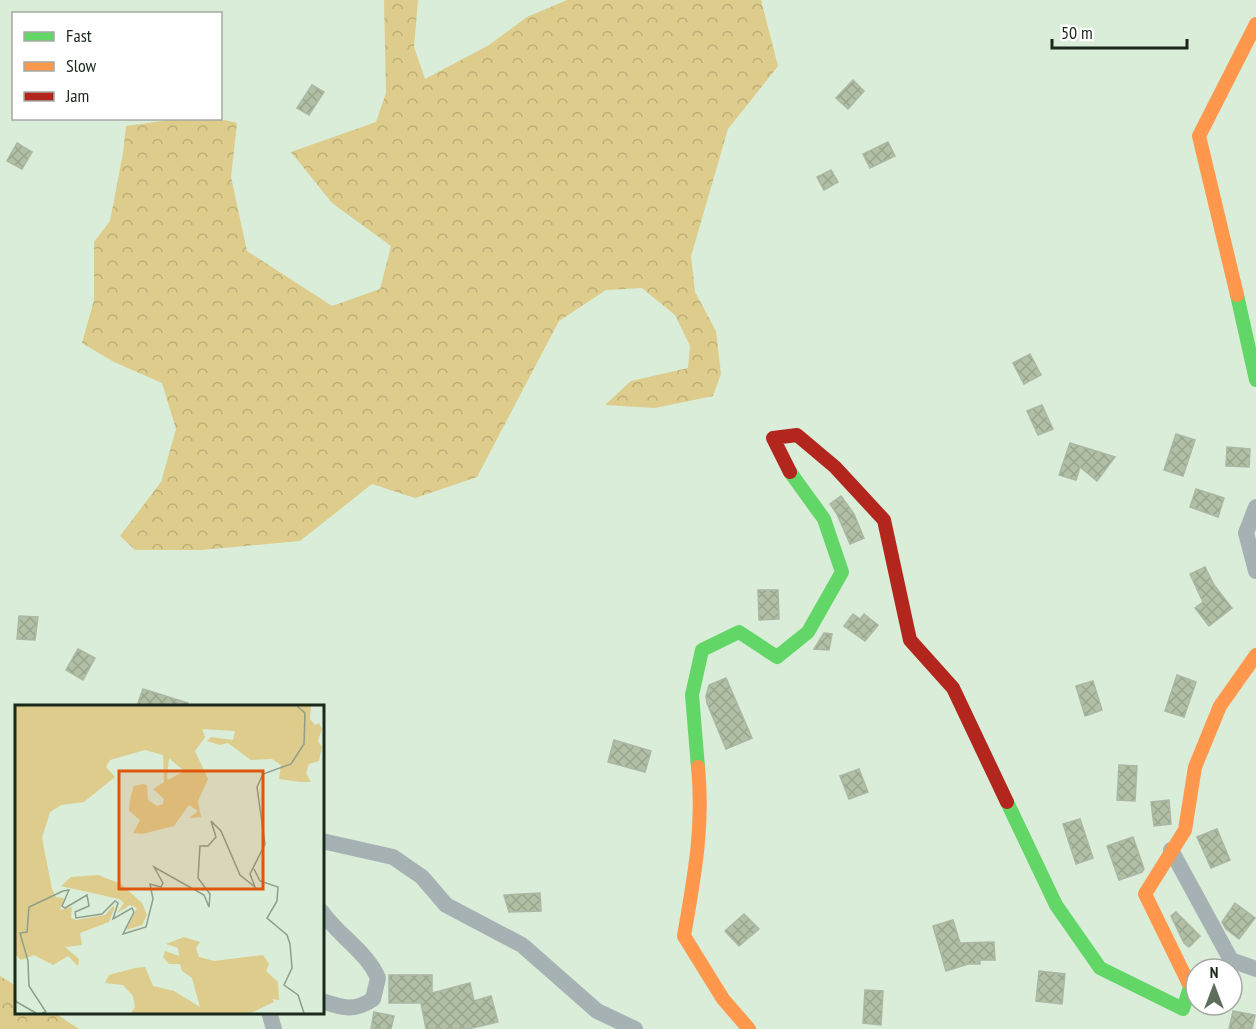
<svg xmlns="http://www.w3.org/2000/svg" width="1256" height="1029" viewBox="0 0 1256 1029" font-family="'PT Sans Narrow',sans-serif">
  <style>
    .forest { fill: url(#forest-crowns) }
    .building { fill: url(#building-cross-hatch); stroke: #abb7a5; stroke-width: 1.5 }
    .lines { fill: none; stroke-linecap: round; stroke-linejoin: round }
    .street { stroke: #a6b1b3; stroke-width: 16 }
    .fast { stroke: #63d668; stroke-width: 14 }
    .slow { stroke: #ff974d; stroke-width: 14 }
    .jam { stroke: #b3261e; stroke-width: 14 }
    .inset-road { fill: none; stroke: #8d9f8c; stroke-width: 1.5 }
    .view { fill: #de570d; fill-opacity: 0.15; stroke: #de570d; stroke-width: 3 }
    .inset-edge { fill: none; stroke: #1b291a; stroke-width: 3 }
  </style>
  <defs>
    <pattern id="forest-crowns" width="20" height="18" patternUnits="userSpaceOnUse" patternTransform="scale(1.5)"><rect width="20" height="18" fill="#ddcc8b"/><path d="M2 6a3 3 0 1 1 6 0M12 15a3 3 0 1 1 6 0" fill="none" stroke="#bdaf77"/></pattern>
    <pattern id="building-cross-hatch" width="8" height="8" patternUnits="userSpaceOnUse" patternTransform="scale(1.5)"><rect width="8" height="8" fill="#b1c0a4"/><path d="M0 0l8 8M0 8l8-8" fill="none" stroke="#98a58d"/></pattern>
  </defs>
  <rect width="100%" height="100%" fill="#d9edd8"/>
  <!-- forest -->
  <g class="forest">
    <path d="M384,0h34l-4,47 11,32 64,-34 38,-28 40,-17h194l17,66 -50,63 -37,127 4,36 21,39 5,43 -8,22 -58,12 -50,-3 26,-24 57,-13 2,-22 -15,-31 -33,-27 -36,2 -47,31 -82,156 -62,21 -43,-14 -72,57 -99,9h-66l-15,-14 41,-54 15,-53 -14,-46 -48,-21 -32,-19 12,-43v-58l16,-21 13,-68 3,-27c37,-5 77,-13 111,-3l-6,54 16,74 85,55 48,-17 11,-43 -59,-43 -41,-51 85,-30 10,-29z"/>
    <path d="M0,976l16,10v26l39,1 24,16h-79z"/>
  </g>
  <!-- building -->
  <g class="building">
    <path d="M853,80l11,11 -16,18 -12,-11z"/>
    <path d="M312,85l12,7 -15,23 -12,-7z"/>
    <path d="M888,142l7,14 -25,12 -7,-14z"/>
    <path d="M17,143l15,9 -10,17 -15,-8z"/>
    <path d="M831,170l7,12 -14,8 -7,-13z"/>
    <path d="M1030,354l11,21 -17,9 -11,-21z"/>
    <path d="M1042,405l11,24 -15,6 -11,-24z"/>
    <path d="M1176,434l19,6 -12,36 -19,-6z"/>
    <path d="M1070,443l45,14 -18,24 -17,-14 -4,13 -17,-5z"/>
    <path d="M1227,447l23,2 -1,18 -23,-1z"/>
    <path d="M1196,489l28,9 -6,19 -28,-10z"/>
    <path d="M841,496l13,18 10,24 -14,6 -13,-30 -7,-10z"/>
    <path d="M1205,567l9,18 18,23 -23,18 -14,-18 8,-6 -13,-28z"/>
    <path d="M758,590h20l1,29 -20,1z"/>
    <path d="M853,614l7,5 4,-5 14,11 -13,16 -21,-15z"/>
    <path d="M19,616l19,1 -3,23 -18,-1z"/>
    <path d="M824,633l8,1 -3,16 -15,-1z"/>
    <path d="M78,649l17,9 -12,22 -17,-10z"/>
    <path d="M1177,675l19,7 -12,35 -19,-6z"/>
    <path d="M726,678l26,60 -26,11 -19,-46 -1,-7 3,-11z"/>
    <path d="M1093,681l9,29 -17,6 -9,-30z"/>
    <path d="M143,689l45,14v3h-51z"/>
    <path d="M614,740l37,11 -6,21 -37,-10z"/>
    <path d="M1119,765l18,1 -2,35 -18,-1z"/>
    <path d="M859,769l9,23 -19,7 -9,-23z"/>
    <path d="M1169,800l2,24 -17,2 -3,-24z"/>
    <path d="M1080,819l13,39 -17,6 -13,-40z"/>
    <path d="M1217,829l13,31 -19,8 -14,-31z"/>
    <path d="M1133,837l11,32 -2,3 -23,8 -12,-34z"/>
    <path d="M540,893l1,18 -32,1 -5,-17z"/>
    <path d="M1235,903l20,15 -16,21 -13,-10 -4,-7z"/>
    <path d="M1176,912l24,24 -11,11 -5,-4 -13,-27z"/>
    <path d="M744,914l15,15 -20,17 -14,-15z"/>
    <path d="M953,920l7,23 34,-1 1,18h-15v4h-12l-22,7 -13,-45z"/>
    <path d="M1039,971l26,3 -3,30 -26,-3z"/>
    <path d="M389,975h43v18l38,-10 4,18 17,-5 7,26 -30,7h-42l-5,-26h-32z"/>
    <path d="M865,990l18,1 -2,34 -18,-2z"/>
    <path d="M1233,1011l22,4 -3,14h-23z"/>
    <path d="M374,1012l20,4 -3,13h-20z"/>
  </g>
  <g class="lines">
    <!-- street -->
    <g class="street">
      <path d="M1256,507l-10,26 10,38"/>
      <path d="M322,841l71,16 29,20 24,28 76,40 75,66 38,18"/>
      <path d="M1171,850l60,110 25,9"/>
      <path d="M322,912c17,24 44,39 56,66l-5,21c-19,13 -30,9 -51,2"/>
      <path d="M269,1012l5,17"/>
    </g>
    <!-- fast -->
    <g class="fast">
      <path d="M1237,295l19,85"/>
      <path d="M698,767l-6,-72 10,-45 37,-18 38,25 31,-25 34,-60 -18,-53 -34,-47"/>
      <path d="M1007,802l49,103 44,63 83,41 7,-22 -2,-5"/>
    </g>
    <!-- slow -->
    <g class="slow">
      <path d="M1237,295l-38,-159 57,-112"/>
      <path d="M698,767c6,60 -4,111 -14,169l39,63 26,30"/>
      <path d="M1188,982l-43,-88 40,-64 10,-63 25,-61 36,-51"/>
    </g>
    <!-- jam -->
    <path class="jam" d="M790,472l-17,-34 24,-3 38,32 49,53 26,120 43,48 54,114"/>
  </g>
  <!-- overview -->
  <g transform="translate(15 705)">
    <rect width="309" height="309" fill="#d9edd8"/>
    <path d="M0,1h296l-1,13 5,6 4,-2 3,6 -4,12 4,6 -3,14 -10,3 -3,9 5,9h-11l-21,-3 2,-14 -9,-6 -21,1 -23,-17 -8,2 -13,-4 4,-4 22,3 2,-9 -33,-2 3,8 -10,14 13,28 -10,22 3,16 -12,1 9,-7 -9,-6 -15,21 -32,8 -9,-1 7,-13 -11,-9 1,-12 4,-13 9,-2 4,1 1,15 9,6 6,-2 1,-5 -11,-10 11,-7 -1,-27 -18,-5 -35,10 -4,7 9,10 -31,25 -23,3 -11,7 -8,26 10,51 4,8 8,1 -4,12 12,-3 -1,11 5,2 29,-5 9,-10v4l-5,13 -29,11 2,12 -17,2 14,12 -1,7 -10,-10 -15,9 -19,-10 -13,5 -6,-6zM154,53l15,13 -16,9 -1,-3zM83,170l23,9 21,19 5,12 -5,10 -16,5 11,-22 -7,-3 -13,8 7,-10 -5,-4 -58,-13 10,-9zM169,232l16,5 -4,6 3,9 15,4 49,-6 6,9 -3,7 12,11 1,18 -7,-1 2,3 -23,11h-120l4,-6 -2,-11 -10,-11 -18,-2 4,-8 26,-7 10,-1 8,19 21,5 26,16 -8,-29 -10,-7 -2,-7h-11l-6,-7 2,-6 14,5 -1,-8 -12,-4z" fill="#ddcc8b" fill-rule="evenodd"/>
    <path class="inset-road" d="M239,164l6,12 18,6 -1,14 -10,17 20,17 3,9 2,24 -8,17 14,10 6,18M0,296l21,12M27,308l4,-1 -17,-26 -1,-25 -8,-28 7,-1 2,-25 34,-16 6,-1 -7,16 3,2 22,-13 2,11 -14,6 1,6 26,-4 13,-13 3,2 -5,16 19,-11 2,4 -11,22 23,-7 7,-28 -3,-15 11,3 2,-4 -9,-16 50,28 5,12 1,-13 -12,-16 2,-32h8l8,-9 -5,-16 10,10 19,44 15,12 -5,-13 15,-30 -8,-57 6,-13 28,-10 13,-20 1,-31 -8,-7"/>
    <path class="view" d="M104,66h144v118h-144z"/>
    <rect width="309" height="309" class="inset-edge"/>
  </g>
  <!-- legend -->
  <rect x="12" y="12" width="210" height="108" fill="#ffffff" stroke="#a4a9a3" stroke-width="1.5"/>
  <rect x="24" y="32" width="30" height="9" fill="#63d668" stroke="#a4a9a3" stroke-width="1.5"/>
  <text x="66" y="42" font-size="18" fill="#1b291a">Fast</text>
  <rect x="24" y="62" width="30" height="9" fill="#ff974d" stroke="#a4a9a3" stroke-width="1.5"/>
  <text x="66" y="72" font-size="18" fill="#1b291a">Slow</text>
  <rect x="24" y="92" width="30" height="9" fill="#b3261e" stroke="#a4a9a3" stroke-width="1.5"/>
  <text x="66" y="102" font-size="18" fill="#1b291a">Jam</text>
  <!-- north arrow -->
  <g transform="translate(1214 987)"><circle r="28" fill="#ffffff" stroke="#a4a9a3" stroke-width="1.5"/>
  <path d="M0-4.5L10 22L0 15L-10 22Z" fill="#5e6e5c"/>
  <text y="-9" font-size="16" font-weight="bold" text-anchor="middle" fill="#1b291a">N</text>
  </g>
  <!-- scale -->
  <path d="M1052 39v9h135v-9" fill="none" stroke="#1b291a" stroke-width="3"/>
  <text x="1061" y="39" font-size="18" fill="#1b291a" stroke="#ffffff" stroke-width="4.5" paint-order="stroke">50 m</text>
</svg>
